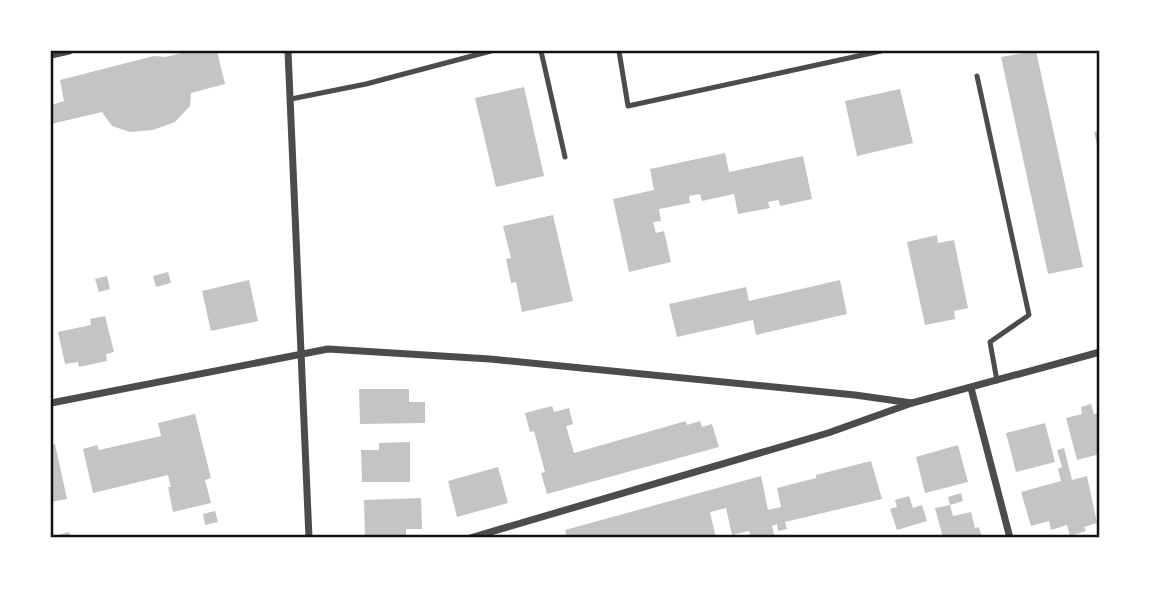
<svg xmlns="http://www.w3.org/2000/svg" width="1151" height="589" viewBox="0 0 1151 589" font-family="Signika,sans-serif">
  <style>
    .building { fill: #c4c4c4 }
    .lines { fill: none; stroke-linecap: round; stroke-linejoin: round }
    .service { stroke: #4c4c4c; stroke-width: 5 }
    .minor { stroke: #4c4c4c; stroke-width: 7 }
    .neatline { fill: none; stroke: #111; stroke-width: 2.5 }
  </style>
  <rect width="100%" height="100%" fill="#fff"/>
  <!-- building -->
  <g class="building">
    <path d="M190,51h27l8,33 -34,9 -1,13 -15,16 -22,8 -23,2 -18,-6 -10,-14 -51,12v-19l13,-4 -4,-21 94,-24 11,1z"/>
    <path d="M1036,51l47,216 -35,7 -47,-217z"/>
    <path d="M524,87l20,89 -48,11 -21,-89z"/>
    <path d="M900,89l13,54 -56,13 -12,-55z"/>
    <path d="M1100,131v22h-1l-5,-21z"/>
    <path d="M725,153l4,19 74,-16 9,43 -32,7 -1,-6 -11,2 2,6 -32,6 -4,-20 -32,7 -2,-7 -11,2 1,7 -31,6 2,12 -8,1 3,11 8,-2 7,31 -42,10 -16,-73 41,-9 -4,-21z"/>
    <path d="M553,215l20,86 -51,11 -6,-30 -5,1 -5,-24 5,-1 -8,-32z"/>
    <path d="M937,235l1,8 16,-3 14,68 -14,3 1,8 -30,6 -18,-83z"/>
    <path d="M168,272l3,11 -15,4 -3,-11z"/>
    <path d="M107,276l3,13 -11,3 -4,-13z"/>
    <path d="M249,280l9,41 -47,10 -9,-40z"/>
    <path d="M840,280l7,34 -91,21 -3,-15 -76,17 -8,-33 77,-17 3,14z"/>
    <path d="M105,316l9,36 -8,2 1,7 -28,6 -1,-5 -13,2 -7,-32 33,-7 -1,-6z"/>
    <path d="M359,389h50v13h16v21l-65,1z"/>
    <path d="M1091,404l3,10 6,-1v41l-23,6 -11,-42 16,-4 -1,-7z"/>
    <path d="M552,406l2,6 15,-4 4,16 -7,2 8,27 112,-32 1,4 13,-4 2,6 10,-3 7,23 -172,47 -6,-21 4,-1 -11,-41 -4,1 -5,-19z"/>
    <path d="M195,414l16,64 -6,2 6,23 -38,9 -5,-25h3l-3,-12 -75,18 -10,-44 14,-4 2,5 62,-14 -3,-13z"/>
    <path d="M1045,423l10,39 -39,10 -10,-39z"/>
    <path d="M410,442v40h-48l-1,-32h18v-7z"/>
    <path d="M55,444l12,55 -16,3v-57z"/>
    <path d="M958,445l10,37 -43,11 -9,-36z"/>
    <path d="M1064,448l8,32 15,-4 10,47 -13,4 2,4 -16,5 -3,-11 -16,5 -2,-9 -18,5 -10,-34 40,-11 -3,-12 4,-2 -5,-17z"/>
    <path d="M871,461l11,38 -97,23 2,7 -9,2 -1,-7 -5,2 3,12h-24l-2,-7 -17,4 -6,-27 -16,4 6,26h-149l-2,-8 196,-54 7,34 13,-3 -4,-19 39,-10v-3z"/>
    <path d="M498,467l10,36 -51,14 -9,-36z"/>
    <path d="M961,493l2,8 -13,4 3,11 18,-4 4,16 4,-1 3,11h-39l-8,-30 15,-3 -2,-8z"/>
    <path d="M909,496l4,12 9,-3 5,16 -30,9 -7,-21 7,-2 -2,-7z"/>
    <path d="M421,498l1,31h-16v7l-41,2 -1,-38z"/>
    <path d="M215,511l3,11 -13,3 -2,-11z"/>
    <path d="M69,532l2,6h-20v-1z"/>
  </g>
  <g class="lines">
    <!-- service -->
    <g class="service">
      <path d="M541,51l24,106"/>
      <path d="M619,51l9,55 253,-55"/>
      <path d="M977,76l52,239 -39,27 7,39"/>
      <path d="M291,99l75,-15 125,-33"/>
    </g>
    <!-- minor -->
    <g class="minor">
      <path d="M288,51l21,487"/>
      <path d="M51,55l18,-4"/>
      <path d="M971,388l39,150"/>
      <path d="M51,403l277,-54 162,10 365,36 57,8"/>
      <path d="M470,538l358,-105 84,-30 188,-51"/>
    </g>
  </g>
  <!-- border -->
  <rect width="1151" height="589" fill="none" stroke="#ffffff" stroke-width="105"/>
  <rect x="52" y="52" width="1046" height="484" class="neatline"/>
</svg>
